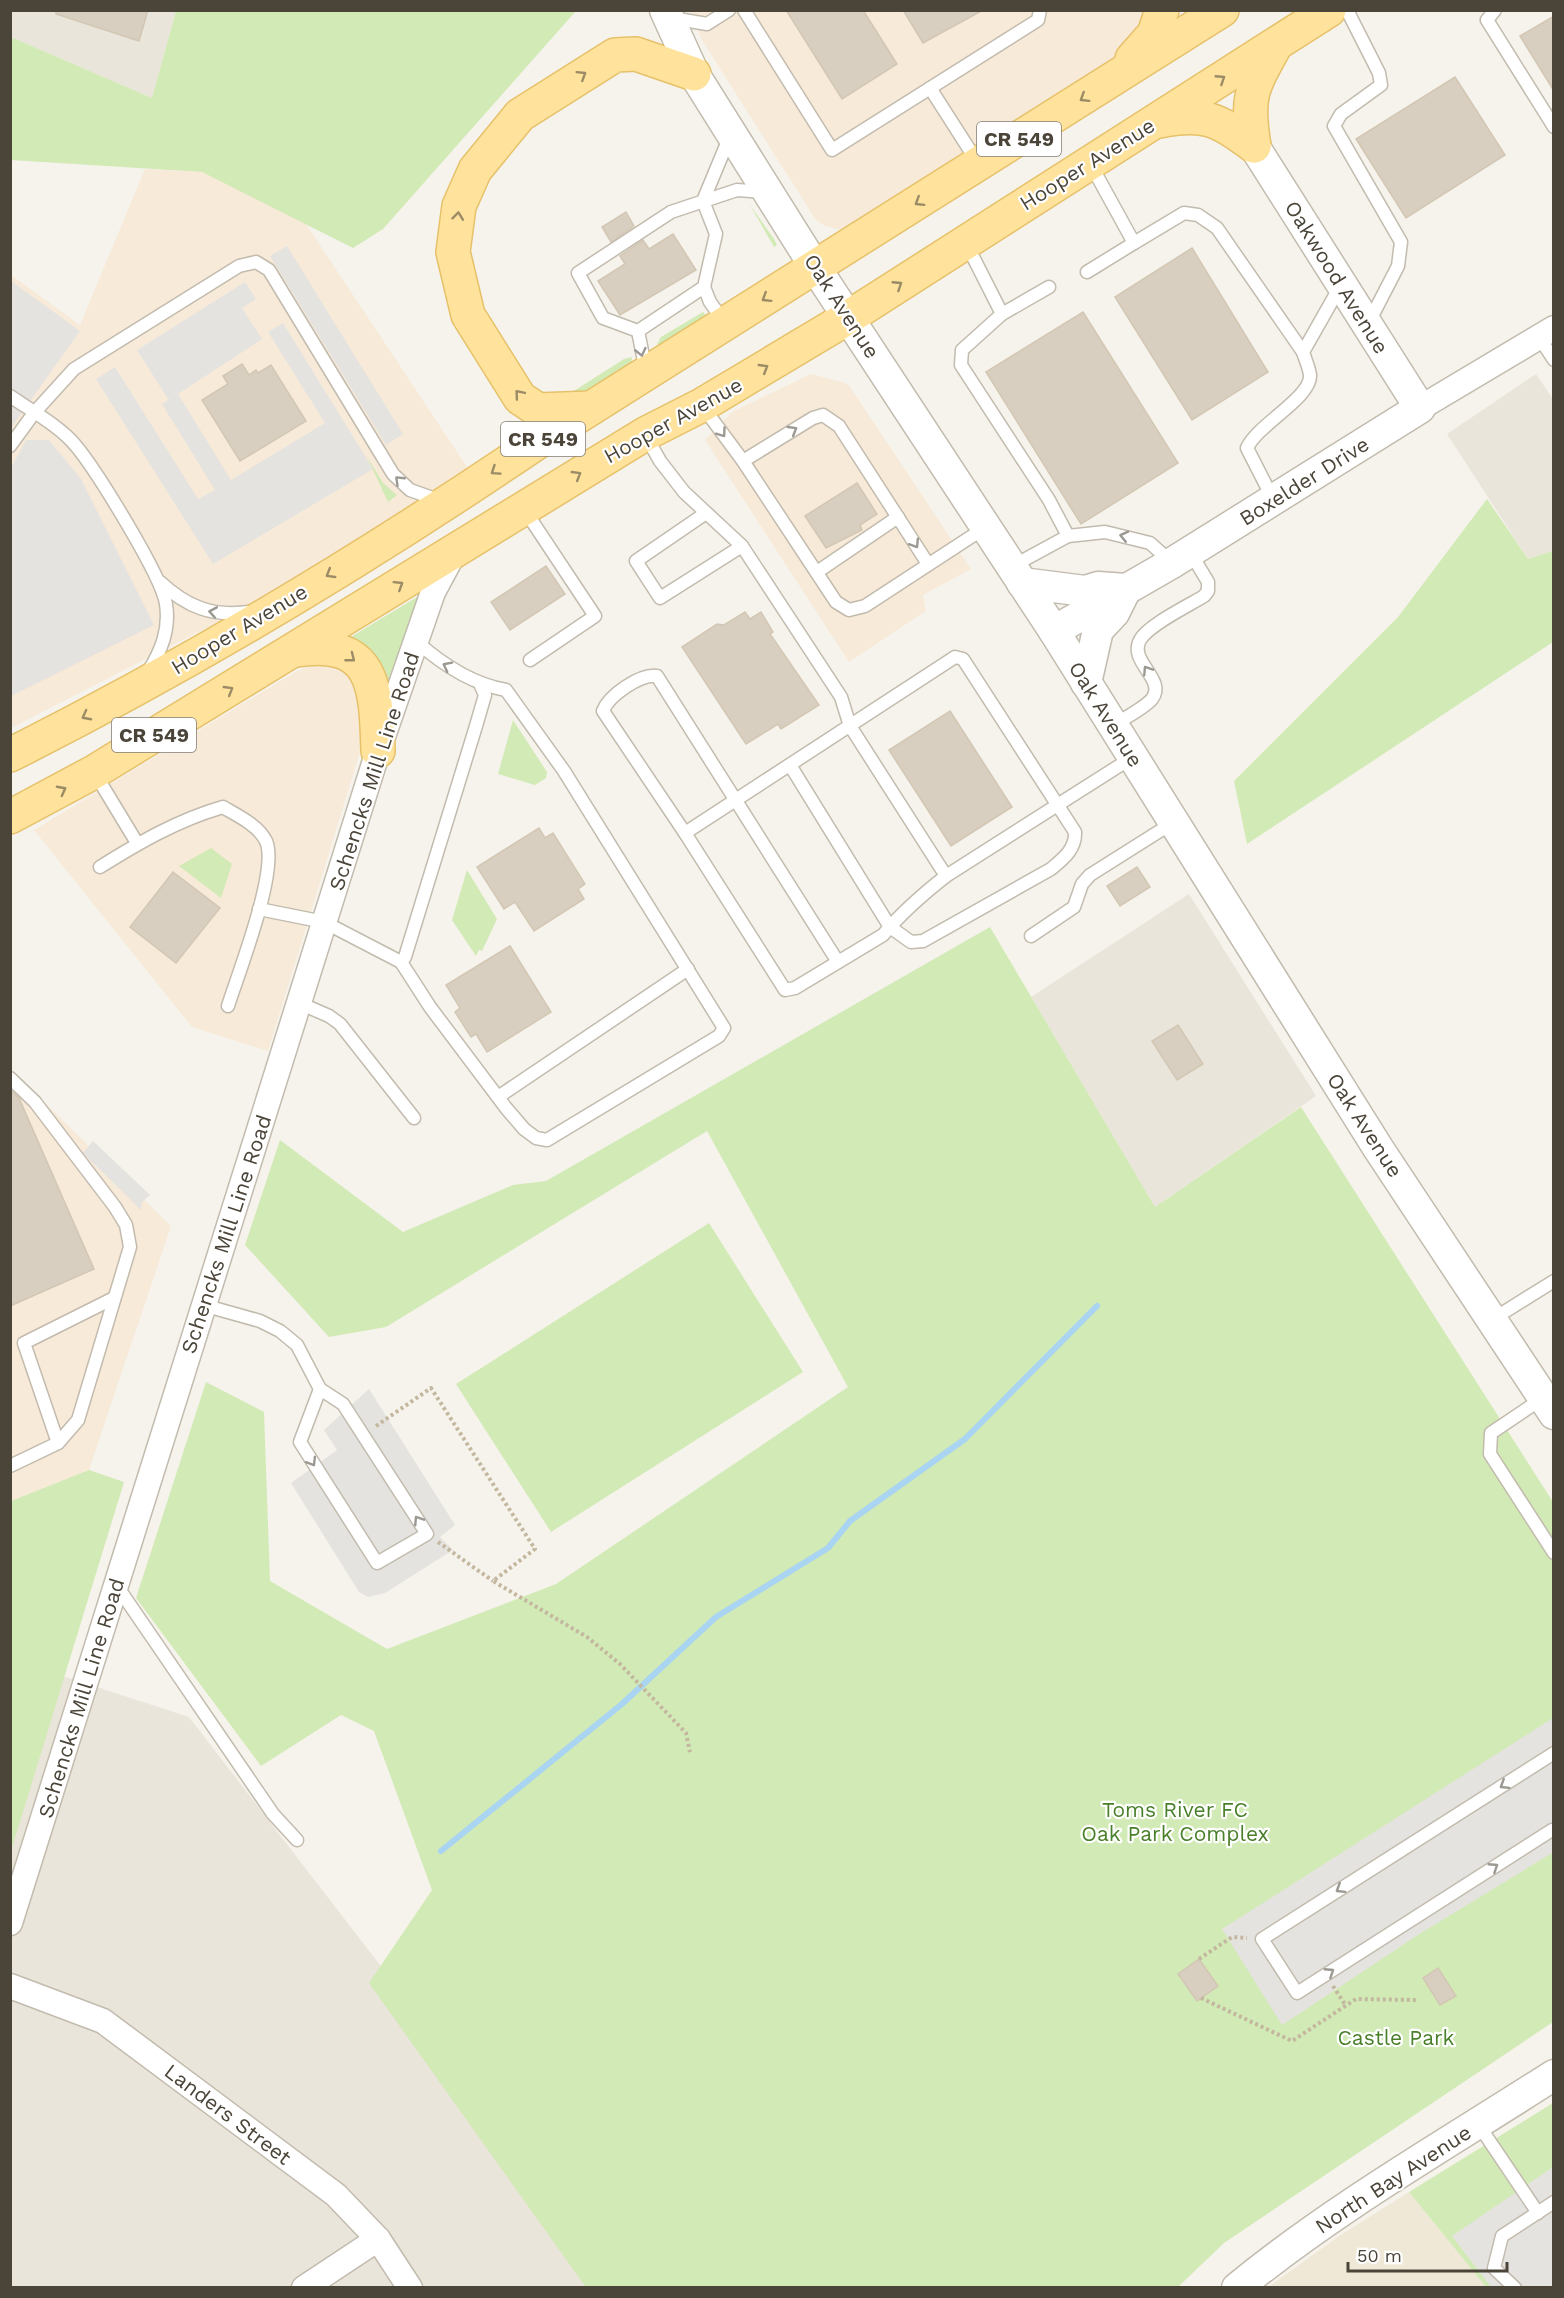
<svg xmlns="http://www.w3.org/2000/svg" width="1564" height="2298" viewBox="0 0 1564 2298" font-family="'Work Sans',sans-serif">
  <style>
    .residential { fill: #eae5da }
    .commercial { fill: #f7ead8 }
    .education { fill: #efe8d6 }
    .green { fill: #d2eab5 }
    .parking { fill: #e5e3e0 }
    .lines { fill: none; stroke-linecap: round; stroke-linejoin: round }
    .stream { stroke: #a9d4f2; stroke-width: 6 }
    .building { fill: #d8cfc1; stroke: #d3c7b4; stroke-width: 1.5 }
    .service-casing { stroke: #c2bbae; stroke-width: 15 }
    .minor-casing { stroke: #c2bbae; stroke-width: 27 }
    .tertiary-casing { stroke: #c2bbae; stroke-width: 33 }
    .primary-casing { stroke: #e6c16a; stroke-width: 36 }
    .path { stroke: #c4b79f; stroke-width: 4; stroke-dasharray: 3 3; stroke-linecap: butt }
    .service { stroke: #fff; stroke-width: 12 }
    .minor { stroke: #fff; stroke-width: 24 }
    .tertiary { stroke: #fff; stroke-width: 30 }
    .primary { stroke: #ffe39c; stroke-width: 33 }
    .oneway { stroke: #9c8c66 }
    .oneway2 { stroke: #9c9892 }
    .labels { text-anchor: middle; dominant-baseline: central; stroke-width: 4.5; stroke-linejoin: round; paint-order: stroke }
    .shield { fill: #fff; stroke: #817c74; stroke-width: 1.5 }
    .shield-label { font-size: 20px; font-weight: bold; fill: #4b4439 }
    .street-label { font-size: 21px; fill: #4b4439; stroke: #fff }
    .park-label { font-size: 21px; fill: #4a7f2a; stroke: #fff }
  </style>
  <rect width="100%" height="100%" fill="#f6f3ec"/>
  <!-- residential -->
  <g class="residential">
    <path d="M11,11h165l-24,87 -141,-61z"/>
    <path d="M1536,374l17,25v152l-25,8 -81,-125z"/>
    <path d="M1189,894l127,202 -161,111 -124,-210z"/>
    <path d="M11,1659l178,58 439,570 -617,1z"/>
  </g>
  <!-- commercial -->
  <g class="commercial">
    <path d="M690,11h464l-38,49 -267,168 -8,2 -16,-4 -9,-6 -114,-180z"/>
    <path d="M145,169l57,3 104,52 163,246 -206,129 -252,129v-453l69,50z"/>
    <path d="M811,374l37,10 123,185 -48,26 3,16 -77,51 -144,-222 27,-28z"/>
    <path d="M321,662l28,9 20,52 -101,328 -76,-24 -158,-197 263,-159z"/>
    <path d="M10,1069l161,157 -82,244 -78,31z"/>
  </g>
  <!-- education -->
  <path class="education" d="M1409,2192l77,95 -219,1 72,-52z"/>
  <!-- green -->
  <g class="green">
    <path d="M176,11v-1l400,1 -193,218 -30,19 -151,-76 -191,-12v-123l141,61z"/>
    <path d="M750,205l24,34 3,6 -3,2z"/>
    <path d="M703,312l4,5 -43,29 -7,-2 4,-7z"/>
    <path d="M632,357l-1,9 -41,27 -35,10 69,-44z"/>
    <path d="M366,455l17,28 14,12 -9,7z"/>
    <path d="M1487,499l41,60 25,-8v91l-306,202 -13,-63 164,-164z"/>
    <path d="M417,597l2,1 -29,88 -8,-15 -33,-33z"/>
    <path d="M513,720l34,52 -1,6 -11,7 -37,-11z"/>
    <path d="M211,848l21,16 -11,34 -42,-32z"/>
    <path d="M467,870l30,49 -15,32 -3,-1 -3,6 -24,-36z"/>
    <path d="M990,927l165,280 146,-100 252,395v520l-329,221 -46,44h-595l2,-1 -216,-303 63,-93 -58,-159 -33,-16 -80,51 -125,-168 70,-216 58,30 6,169 117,68 169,-65 292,-197 -141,-256 -321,196 -57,10 -84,-92 35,-105 123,92 110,-47 33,-4z"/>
    <path d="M709,1223l94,149 -252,160 -95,-148z"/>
    <path d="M89,1470l35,12 -113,369v-350z"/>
    <path d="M1553,2103v184h-67l-77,-95z"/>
  </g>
  <!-- parking -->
  <g class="parking">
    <path d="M287,246l116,188 -17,11 -116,-189z"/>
    <path d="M11,281l69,50 -69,97z"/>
    <path d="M245,282l11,17 -14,9 20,31 -84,55 53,86 94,-57 -57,-91 15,-9 90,146 -160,95 -117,-185 19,-12 83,132 17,-9 -53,-86 9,-6 -3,1 -31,-49z"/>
    <path d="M26,440h23l32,39 73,146 -143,71v-228z"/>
    <path d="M93,1141l57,54 -8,7 -1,8 -60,-59 3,1z"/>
    <path d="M369,1389l86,136 -15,12 13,13 -68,43 -17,4 -9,-5 -68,-109 46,-33 -13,-20z"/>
    <path d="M1553,1718v137l-1,-2 -131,80 -139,92 -60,-96z"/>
    <path d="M1553,2167v120h-62l-39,-51z"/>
  </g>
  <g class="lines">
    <!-- stream -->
    <path class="stream" d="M441,1851l181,-147 94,-87 112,-69 22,-27 115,-82 132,-133"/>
  </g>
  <!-- building -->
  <g class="building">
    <path d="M56,10h92l-9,31 -83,-27z"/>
    <path d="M786,10h77l34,54 -55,35z"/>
    <path d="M903,10h80l-60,33z"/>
    <path d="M1554,16v75l-34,-55z"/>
    <path d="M1455,77l50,78 -99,63 -50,-79z"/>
    <path d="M626,212l8,14 -23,16 -9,-15z"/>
    <path d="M673,234l23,36 -76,45 -22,-34 27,-17 -5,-8 23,-16 6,9z"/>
    <path d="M1192,248l76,124 -76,48 -77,-123z"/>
    <path d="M1083,312l95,151 -97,61 -95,-152z"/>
    <path d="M242,364l7,11 7,-5 2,3 13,-8 35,56 -66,40 -38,-61 26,-16 -5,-8z"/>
    <path d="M857,483l20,31 -17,11 2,5 -36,18 -21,-32z"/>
    <path d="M546,566l19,28 -55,36 -19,-28z"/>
    <path d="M745,612l5,7 11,-7 12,20 -3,2 49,71 -38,24 -3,-5 -32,20 -64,-97 35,-23 7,1z"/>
    <path d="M950,711l62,96 -61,39 -62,-96z"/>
    <path d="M539,828l6,10 8,-5 32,51 -7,5 6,10 -50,32 -19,-29 -11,7 -27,-42z"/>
    <path d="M1137,867l13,20 -30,19 -13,-20z"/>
    <path d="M173,872l47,36 -44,55 -46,-36z"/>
    <path d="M510,946l41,66 -64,40 -11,-18 -5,3 -16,-25 5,-4 -14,-23z"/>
    <path d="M1178,1025l25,39 -26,16 -25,-39z"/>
    <path d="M10,1090l9,8 75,171 -84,37z"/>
    <path d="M1199,1959l19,27 -21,15 -19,-27z"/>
    <path d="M1438,1968l18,28 -16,9 -17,-27z"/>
  </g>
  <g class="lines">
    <defs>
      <g id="service">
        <path d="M744,10l88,140 206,-130 2,-10"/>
        <path d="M1347,10l32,63 2,12 -40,29 -7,12 67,116 -3,24 -30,58"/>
        <path d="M1495,10l-8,10 67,107"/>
        <path d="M672,18l35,6 22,-14"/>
        <path d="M930,88l48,75"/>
        <path d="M730,136l-27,65 13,33 -12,53 -66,44 -35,-13 -25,-45 93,-61 66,-22 28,2"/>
        <path d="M1091,165l43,78 50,-30 14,2 19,13 86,124"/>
        <path d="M966,243l36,71 -40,36 -1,15 88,135 19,36"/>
        <path d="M1087,272l47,-29"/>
        <path d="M704,287l6,15 15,21"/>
        <path d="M1002,314l47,-27"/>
        <path d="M638,331l8,40"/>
        <path d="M1539,337l15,23"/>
        <path d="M10,396c20,14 51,31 66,50 20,24 86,130 90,158 4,26 -5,47 -18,68"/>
        <path d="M703,407l40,54 93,141 13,8 16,-4 121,-79"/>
        <path d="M646,436l14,25 24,31 58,54 99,151 9,29 96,150 187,-119"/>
        <path d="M10,446l24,-33 40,-44 165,-103 17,-4 13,8 124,204 17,16 31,11"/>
        <path d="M743,461l70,-43 10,-3 16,11 89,138"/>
        <path d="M1273,499l-26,-51c10,-23 65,-51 63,-73 -1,-8 -5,-16 -7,-23l38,-67"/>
        <path d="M524,509l71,107 -65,44"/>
        <path d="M706,513l-70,48 24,37 82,-52"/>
        <path d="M1011,567l57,-31 37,-4 45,11 21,19"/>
        <path d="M817,572l81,-55"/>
        <path d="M160,582c27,25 52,35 89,30"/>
        <path d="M1114,725c12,-8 29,-16 38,-26 15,-20 -24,-37 -12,-59 8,-15 48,-34 64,-44l4,-5v-9l-18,-30"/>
        <path d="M790,765l100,162 21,15 12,-1 128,-72c12,-10 25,-20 24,-37l-112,-173 -8,-2 -270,176 100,157 10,-2 88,-53c19,-23 40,-41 63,-59"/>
        <path d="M94,772l43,71"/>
        <path d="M685,833l-82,-122c6,-16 37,-37 54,-35l181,286"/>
        <path d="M100,867c40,-25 78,-47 123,-60 15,9 35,18 43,34 13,29 -28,133 -38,165"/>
        <path d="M259,909l65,13 77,40 4,-5 71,-231 9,-31 -4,-9"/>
        <path d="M1031,936l43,-29 8,-23 8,-9 84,-53"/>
        <path d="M401,962l29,45 76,101 18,21 12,9 11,2 172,-104 5,-8 -160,-257 -58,-81c-34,-6 -63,-25 -89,-48"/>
        <path d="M299,1003l30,13 11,8 74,94"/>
        <path d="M10,1078l25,24 80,105 11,18 4,22 -52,173 -20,23 -48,23"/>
        <path d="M498,1097l190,-128"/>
        <path d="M203,1305l57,16 20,10 17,14 23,44 23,15 84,130 -50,29 -77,-121 20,-53"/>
        <path d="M1493,1319l61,-38"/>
        <path d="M1543,1398l-52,35 -1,21 64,99"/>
        <path d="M58,1443l-34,-100 90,-45"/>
        <path d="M117,1586l156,228 24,26"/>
        <path d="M1552,1830l-255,163 -35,-54 292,-186"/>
        <path d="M1478,2124l60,89"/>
        <path d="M1515,2288l-21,-20 8,-32 52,-34"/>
      </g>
      <g id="minor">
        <path d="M1420,408l134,-80"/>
        <path d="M10,1923l368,-1172 55,-159 22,-41"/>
        <path d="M10,1986l93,35 233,174 42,44 32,49"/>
        <path d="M304,2288l74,-49"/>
      </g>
      <g id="tertiary">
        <path d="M665,10l29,64 121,193 239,364 324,517 176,266"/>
        <path d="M1022,583l63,8 13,-4 28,2 -12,24 -16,17 -12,53"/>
        <path d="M1054,631l118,-68 248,-155 -166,-262"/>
        <path d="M1237,2288c99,-81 210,-144 317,-213"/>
      </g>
      <g id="primary">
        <path d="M1132,59l22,-25 8,-24"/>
        <path d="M1159,121c46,-9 58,-2 95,25"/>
        <path d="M1254,146c-8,-49 -3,-57 21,-100"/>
        <path d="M591,408l-53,2 -18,-12 -52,-83 -15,-63 6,-46 16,-36 45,-55 95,-60 21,-1 58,20"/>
        <path d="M296,650c80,-12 80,39 82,101"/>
        <path d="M10,755c183,-92 360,-199 529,-314l683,-431"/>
        <path d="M10,817l84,-45 551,-338 57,-29 147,-88 480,-307"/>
      </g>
    </defs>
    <!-- service casing -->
    <use href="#service" class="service-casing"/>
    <!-- minor casing -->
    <use href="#minor" class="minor-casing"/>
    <!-- tertiary casing -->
    <use href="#tertiary" class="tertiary-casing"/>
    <!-- primary casing -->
    <use href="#primary" class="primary-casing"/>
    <!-- path -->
    <g class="path">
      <path d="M376,1426l55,-38 104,161 -42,32 94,56 33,27 66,69 4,19"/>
      <path d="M438,1542l55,39"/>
      <path d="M1199,1959l33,-22 15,1"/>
      <path d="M1333,1986l13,20"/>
      <path d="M1201,1998l91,43 64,-42 60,1"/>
    </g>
    <!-- service -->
    <use href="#service" class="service"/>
    <!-- minor -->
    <use href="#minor" class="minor"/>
    <!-- tertiary -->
    <use href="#tertiary" class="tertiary"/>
    <!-- primary -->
    <use href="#primary" class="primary"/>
  </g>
  <!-- one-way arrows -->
  <defs><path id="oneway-chevron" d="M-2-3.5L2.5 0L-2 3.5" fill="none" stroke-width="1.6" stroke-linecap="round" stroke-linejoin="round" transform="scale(1.5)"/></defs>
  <g class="oneway">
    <use href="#oneway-chevron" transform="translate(582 75) rotate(-32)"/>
    <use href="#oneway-chevron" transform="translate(1221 79) rotate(-33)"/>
    <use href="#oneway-chevron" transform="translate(1084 98) rotate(148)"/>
    <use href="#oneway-chevron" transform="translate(919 202) rotate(148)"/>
    <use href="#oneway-chevron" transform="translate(458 216) rotate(-83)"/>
    <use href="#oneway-chevron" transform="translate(898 285) rotate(-33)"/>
    <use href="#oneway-chevron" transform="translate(766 298) rotate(148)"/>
    <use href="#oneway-chevron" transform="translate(764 368) rotate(-31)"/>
    <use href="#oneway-chevron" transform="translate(519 394) rotate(-130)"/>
    <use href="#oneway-chevron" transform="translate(495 471) rotate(146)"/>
    <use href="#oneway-chevron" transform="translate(577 475) rotate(-31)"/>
    <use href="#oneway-chevron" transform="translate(330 574) rotate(149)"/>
    <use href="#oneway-chevron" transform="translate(399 585) rotate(-32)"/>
    <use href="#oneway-chevron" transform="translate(351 658) rotate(38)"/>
    <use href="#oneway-chevron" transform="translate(229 690) rotate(-31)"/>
    <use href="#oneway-chevron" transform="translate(86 716) rotate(152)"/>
    <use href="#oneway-chevron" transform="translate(62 790) rotate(-28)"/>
  </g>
  <g class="oneway2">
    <use href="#oneway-chevron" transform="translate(641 352) rotate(77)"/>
    <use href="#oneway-chevron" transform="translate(793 430) rotate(-31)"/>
    <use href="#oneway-chevron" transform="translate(722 433) rotate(54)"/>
    <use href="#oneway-chevron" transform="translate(399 480) rotate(-136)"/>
    <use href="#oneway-chevron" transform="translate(1124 536) rotate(-167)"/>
    <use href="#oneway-chevron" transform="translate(915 544) rotate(58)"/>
    <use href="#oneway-chevron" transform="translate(213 612) rotate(-170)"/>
    <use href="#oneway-chevron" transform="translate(447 666) rotate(-153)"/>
    <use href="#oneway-chevron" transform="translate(1147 670) rotate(-123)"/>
    <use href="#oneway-chevron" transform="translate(312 1462) rotate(59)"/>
    <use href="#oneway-chevron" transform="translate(418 1520) rotate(-123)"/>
    <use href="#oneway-chevron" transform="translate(1504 1785) rotate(148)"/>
    <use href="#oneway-chevron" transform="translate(1494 1867) rotate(-33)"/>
    <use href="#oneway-chevron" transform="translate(1340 1889) rotate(148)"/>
    <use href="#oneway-chevron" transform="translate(1330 1972) rotate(-33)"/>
  </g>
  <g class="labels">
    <!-- shield labels -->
    <g class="shield">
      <rect x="977" y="122" width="84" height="34" rx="4.5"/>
      <rect x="501" y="422" width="84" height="34" rx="4.5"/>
      <rect x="112" y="718" width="84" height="34" rx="4.5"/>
    </g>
    <g class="shield-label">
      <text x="1019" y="139">CR 549</text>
      <text x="543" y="439">CR 549</text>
      <text x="154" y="735">CR 549</text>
    </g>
    <!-- street labels -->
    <g class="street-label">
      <text transform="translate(1087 164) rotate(-32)">Hooper Avenue</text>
      <text transform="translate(1337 277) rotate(58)">Oakwood Avenue</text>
      <text transform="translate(842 306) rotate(57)">Oak Avenue</text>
      <text transform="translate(673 420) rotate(-29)">Hooper Avenue</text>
      <text transform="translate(1304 481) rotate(-32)">Boxelder Drive</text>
      <text transform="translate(239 629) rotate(-31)">Hooper Avenue</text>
      <text transform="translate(1106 714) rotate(58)">Oak Avenue</text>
      <text transform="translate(374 771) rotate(-72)">Schencks Mill Line Road</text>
      <text transform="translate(1365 1125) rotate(57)">Oak Avenue</text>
      <text transform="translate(226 1234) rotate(-72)">Schencks Mill Line Road</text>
      <text transform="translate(81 1698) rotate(-73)">Schencks Mill Line Road</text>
      <text transform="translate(228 2114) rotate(37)">Landers Street</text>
      <text transform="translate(1393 2179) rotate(-33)">North Bay Avenue</text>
    </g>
    <!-- park labels -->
    <g class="park-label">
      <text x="1175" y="1809">Toms River FC<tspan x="1175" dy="24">Oak Park Complex</tspan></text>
      <text x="1396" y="2037">Castle Park</text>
    </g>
  </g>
  <!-- border -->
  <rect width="1564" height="2298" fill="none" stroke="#4b4439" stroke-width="24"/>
  <!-- scale -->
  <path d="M1348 2262v9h159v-9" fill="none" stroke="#4b4439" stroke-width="3"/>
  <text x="1357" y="2262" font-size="18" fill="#4b4439" stroke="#ffffff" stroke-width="4.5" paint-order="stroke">50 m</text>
</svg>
